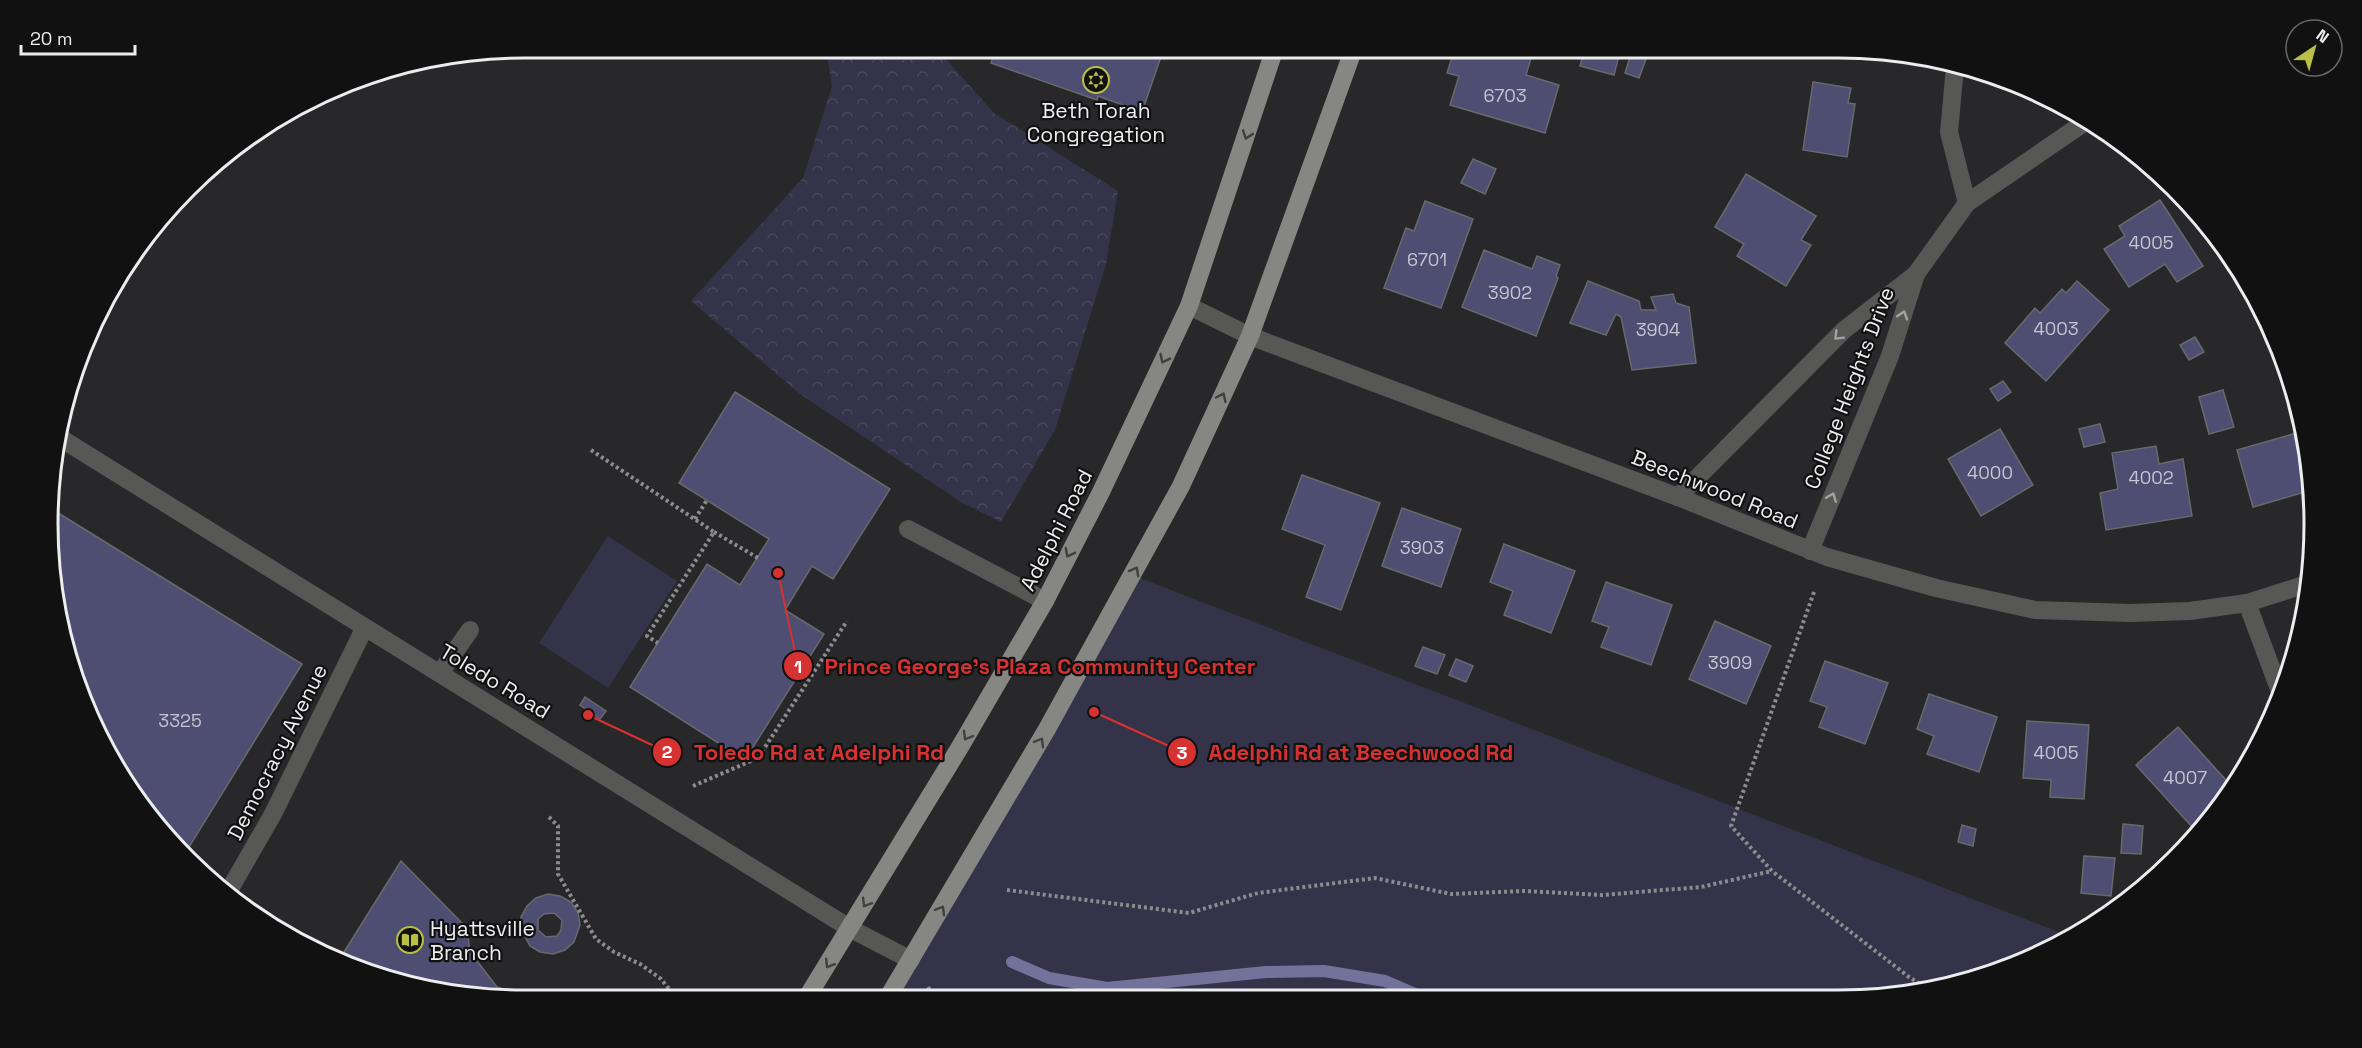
<svg xmlns="http://www.w3.org/2000/svg" width="2362" height="1048" viewBox="0 0 2362 1048" font-family="'Space Grotesk',sans-serif">
  <style>
    .forest { fill: url(#forest-crowns) }
    .park { fill: #343349 }
    .lines { fill: none; stroke-linecap: round; stroke-linejoin: round }
    .stream { stroke: #73729a; stroke-width: 12 }
    .building { fill: #4e4d72; stroke: #69696c; stroke-width: 1.5; fill-rule: evenodd }
    .path { stroke: #8c8c8f; stroke-width: 4; stroke-dasharray: 3 3; stroke-linecap: butt }
    .minor { stroke: #575856; stroke-width: 18 }
    .major { stroke: #868683; stroke-width: 18 }
    .oneway { stroke: #40403f }
    .oneway2 { stroke: #a2a2a3 }
    .labels { text-anchor: middle; dominant-baseline: central; stroke-width: 4.5; stroke-linejoin: round; paint-order: stroke }
    .number-label { font-size: 18px; fill: #c5c5d0 }
    .poi-label { font-size: 21px; fill: #ededf0; stroke: #111112 }
    .street-label { font-size: 21px; fill: #ededf0; stroke: #111112 }
    .rim { fill: none; stroke: #ededf0; stroke-width: 3 }
    .leader { fill: none; stroke: #d73232; stroke-width: 2 }
    .callout-dot { fill: #d73232; stroke: #111112; stroke-width: 2 }
    .mark-label { font-size: 18px; text-anchor: middle; font-weight: bold; fill: #fff }
    .callout-label { font-size: 22px; text-anchor: middle; font-weight: bold; fill: #d73232; stroke: #111112; stroke-width: 4.5; stroke-linejoin: round; paint-order: stroke }
  </style>
  <defs>
    <pattern id="forest-crowns" width="20" height="18" patternUnits="userSpaceOnUse" patternTransform="scale(1.5)"><rect width="20" height="18" fill="#343349"/><path d="M2 6a3 3 0 1 1 6 0M12 15a3 3 0 1 1 6 0" fill="none" stroke="#48475b"/></pattern>
  </defs>
  <rect width="100%" height="100%" fill="#28282b"/>
  <!-- forest -->
  <path class="forest" d="M826,48h110l58,65 124,78 -12,73 -51,166 -54,92 -40,-20 -161,-108 -109,-93 112,-123 29,-92z"/>
  <!-- park -->
  <g class="park">
    <path d="M608,536l69,45 -69,107 -69,-45z"/>
    <path d="M1132,575l937,361 -49,28 -120,32 -1013,3z"/>
  </g>
  <g class="lines">
    <!-- stream -->
    <path class="stream" d="M1012,962l37,16 58,10 159,-16 58,-1 61,10 37,16"/>
  </g>
  <!-- building -->
  <g class="building">
    <path d="M996,48h168l-22,64 -44,-16 -1,4 -106,-37z"/>
    <path d="M1455,48h79l-8,27 33,10 -14,48 -95,-28 9,-29 -12,-3z"/>
    <path d="M1585,48h36l-7,27 -34,-9z"/>
    <path d="M1631,54l15,5 -7,19 -14,-5z"/>
    <path d="M1813,82l38,6 -3,15 7,1 -8,53 -44,-7z"/>
    <path d="M1473,159l23,10 -11,25 -24,-11z"/>
    <path d="M1746,174l70,42 -15,24 10,5 -25,41 -49,-30 7,-12 -29,-17z"/>
    <path d="M2160,200l43,66 -26,16 -12,-18 -36,23 -25,-38 21,-13 -6,-10z"/>
    <path d="M1425,201l48,18 -32,89 -57,-20 22,-60 8,3z"/>
    <path d="M1484,250l48,19 5,-13 23,9 -4,11 2,2 -22,58 -74,-29z"/>
    <path d="M1588,281l51,20 2,9h15l-5,-13 22,-3 3,9 13,4 7,56 -64,7 -11,-53 -5,-3 -10,21 -36,-12z"/>
    <path d="M2077,281l32,29 -63,71 -41,-38 30,-35 5,5 22,-24 4,4z"/>
    <path d="M2195,337l9,15 -15,8 -9,-15z"/>
    <path d="M2003,381l8,11 -13,9 -8,-12z"/>
    <path d="M2223,390l11,37 -25,7 -10,-37z"/>
    <path d="M735,392l155,97 -57,90 -21,-13 -27,44 39,24 -79,126 -115,-73 77,-123 33,21 29,-46 -90,-56z"/>
    <path d="M2100,424l5,18 -21,5 -5,-18z"/>
    <path d="M2000,429l33,56 -52,31 -33,-57z"/>
    <path d="M2300,432l12,58 -59,17 -16,-57z"/>
    <path d="M2156,446l3,18 24,-5 9,57 -86,14 -6,-37 18,-4 -6,-36z"/>
    <path d="M1302,475l78,28 -39,107 -35,-13 19,-52 -43,-16z"/>
    <path d="M1402,508l59,21 -20,58 -59,-21z"/>
    <path d="M55,511l247,153 -116,188 -74,-90 -39,-85 -21,-91z"/>
    <path d="M1504,544l71,27 -24,62 -47,-18 9,-24 -23,-9z"/>
    <path d="M1606,582l66,23 -21,60 -50,-18 8,-20 -17,-6z"/>
    <path d="M1715,621l56,25 -25,58 -57,-25z"/>
    <path d="M1423,647l22,8 -8,19 -22,-8z"/>
    <path d="M1456,659l17,7 -7,16 -17,-7z"/>
    <path d="M1825,661l63,22 -23,61 -46,-17 8,-20 -17,-6z"/>
    <path d="M1929,694l68,23 -18,55 -52,-18 7,-18 -17,-7z"/>
    <path d="M585,697l21,14 -6,8 -20,-14z"/>
    <path d="M2027,721l62,4 -5,74 -34,-2 1,-17 -28,-2z"/>
    <path d="M2178,727l56,62 -41,39 -57,-63z"/>
    <path d="M2123,824l20,2 -2,28 -20,-1z"/>
    <path d="M1962,825l14,4 -3,17 -15,-4z"/>
    <path d="M2084,856l31,2 -4,38 -30,-3z"/>
    <path d="M401,861l66,67 3,24 27,35 41,13h-14l-153,-25 -32,-15z"/>
    <path d="M548,894l12,2 11,6 7,11 2,12 -6,17 -9,8 -12,4 -13,-2 -10,-6 -9,-17v-12l6,-11 9,-8zM554,913l8,7 -1,10 -4,6 -11,1 -8,-7v-11l6,-5z"/>
  </g>
  <g class="lines">
    <!-- path -->
    <g class="path">
      <path d="M591,450l123,82 -67,104 11,7"/>
      <path d="M695,519l12,-19"/>
      <path d="M714,532l44,26"/>
      <path d="M1814,592l-83,234 41,45 137,106 19,12"/>
      <path d="M693,786l65,-28 89,-137"/>
      <path d="M549,817l9,9v48l38,65 18,13 26,12 21,15 17,21"/>
      <path d="M1007,890l182,23 69,-20 117,-15 76,16 74,-3 77,4 99,-8 71,-16"/>
      <path d="M928,987l7,12"/>
    </g>
    <!-- minor -->
    <g class="minor">
      <path d="M1955,67l-6,65 18,71"/>
      <path d="M1189,306l61,30 428,161 149,60 109,31 99,22 95,3 60,-2 57,-8 63,-20"/>
      <path d="M57,436l794,493 60,31"/>
      <path d="M1678,497l166,-167 72,-56 51,-71 121,-83"/>
      <path d="M908,529l137,72"/>
      <path d="M1810,551l80,-195 26,-82"/>
      <path d="M2247,603l34,91"/>
      <path d="M440,673l30,-43"/>
      <path d="M227,894l46,-80 91,-185"/>
    </g>
    <!-- major -->
    <g class="major">
      <path d="M806,999l154,-252 85,-146 56,-109 88,-186 86,-258"/>
      <path d="M887,999l160,-270 134,-243 69,-150 104,-288"/>
    </g>
  </g>
  <!-- one-way arrows -->
  <defs><path id="oneway-chevron" d="M-2-3.5L2.5 0L-2 3.5" fill="none" stroke-width="1.6" stroke-linecap="round" stroke-linejoin="round" transform="scale(1.5)"/></defs>
  <g class="oneway">
    <use href="#oneway-chevron" transform="translate(1247 135) rotate(109)"/>
    <use href="#oneway-chevron" transform="translate(1164 359) rotate(116)"/>
    <use href="#oneway-chevron" transform="translate(1222 397) rotate(-65)"/>
    <use href="#oneway-chevron" transform="translate(1069 553) rotate(118)"/>
    <use href="#oneway-chevron" transform="translate(1135 571) rotate(-61)"/>
    <use href="#oneway-chevron" transform="translate(967 736) rotate(120)"/>
    <use href="#oneway-chevron" transform="translate(1040 742) rotate(-60)"/>
    <use href="#oneway-chevron" transform="translate(866 903) rotate(121)"/>
    <use href="#oneway-chevron" transform="translate(941 910) rotate(-60)"/>
    <use href="#oneway-chevron" transform="translate(829 964) rotate(122)"/>
  </g>
  <g class="oneway2">
    <use href="#oneway-chevron" transform="translate(1903 315) rotate(-72)"/>
    <use href="#oneway-chevron" transform="translate(1838 336) rotate(135)"/>
    <use href="#oneway-chevron" transform="translate(1832 497) rotate(-68)"/>
  </g>
  <!-- icons -->
  <defs>
    <symbol id="synagogue-ring" viewBox="-11 -11 22 22"><circle r="9.5" fill="#111112" stroke="#bac045" stroke-width="1.5"/><path d="M0-6.5L5.6 3.2H-5.6ZM0 6.5L5.6-3.2H-5.6Z" fill="#bac045"/></symbol>
    <symbol id="library-ring" viewBox="-11 -11 22 22"><circle r="9.5" fill="#111112" stroke="#bac045" stroke-width="1.5"/><path d="M-6-4Q-3-5.5-.7-3.5V5Q-3 3-6 4ZM6-4Q3-5.5 .7-3.5V5Q3 3 6 4Z" fill="#bac045"/></symbol>
  </defs>
  <g fill-rule="evenodd">
    <use href="#synagogue-ring" x="1081" y="65" width="30" height="30"/>
    <use href="#library-ring" x="395" y="925" width="30" height="30"/>
  </g>
  <g class="labels">
    <!-- number labels -->
    <g class="number-label">
      <text x="1505" y="95">6703</text>
      <text x="2151" y="242">4005</text>
      <text x="1427" y="259">6701</text>
      <text x="1510" y="292">3902</text>
      <text x="2056" y="328">4003</text>
      <text x="1658" y="329">3904</text>
      <text x="1990" y="472">4000</text>
      <text x="2151" y="477">4002</text>
      <text x="1422" y="547">3903</text>
      <text x="1730" y="662">3909</text>
      <text x="180" y="720">3325</text>
      <text x="2056" y="752">4005</text>
      <text x="2185" y="777">4007</text>
    </g>
    <!-- poi labels -->
    <g class="poi-label">
      <text x="1096" y="110">Beth Torah<tspan x="1096" dy="24">Congregation</tspan></text>
      <text x="430" y="928" text-anchor="start">Hyattsville<tspan x="430" dy="24">Branch</tspan></text>
    </g>
    <!-- street labels -->
    <g class="street-label">
      <text transform="translate(1849 388) rotate(-69)">College Heights Drive</text>
      <text transform="translate(1715 489) rotate(22)">Beechwood Road</text>
      <text transform="translate(1056 530) rotate(-63)">Adelphi Road</text>
      <text transform="translate(495 681) rotate(31)">Toledo Road</text>
      <text transform="translate(277 752) rotate(-63)">Democracy Avenue</text>
    </g>
  </g>
  <!-- crop -->
  <path d="M0 0H2362V1048H0ZM524 58H1838A466 466 0 0 1 2304 524V524A466 466 0 0 1 1838 990H524A466 466 0 0 1 58 524V524A466 466 0 0 1 524 58Z" fill="#111112" fill-rule="evenodd"/>
  <path class="rim" d="M524 58H1838A466 466 0 0 1 2304 524V524A466 466 0 0 1 1838 990H524A466 466 0 0 1 58 524V524A466 466 0 0 1 524 58Z"/>
  <!-- callouts -->
  <path class="leader" d="M778 573L798 666M588 715L667 752M1094 712L1182 752"/>
  <g class="callout-dot">
    <circle cx="778" cy="573" r="6"/>
    <circle cx="588" cy="715" r="6"/>
    <circle cx="1094" cy="712" r="6"/>
    <circle cx="798" cy="666" r="15"/>
    <circle cx="667" cy="752" r="15"/>
    <circle cx="1182" cy="752" r="15"/>
  </g>
  <g class="mark-label">
    <text x="798" y="673">1</text>
    <text x="667" y="758">2</text>
    <text x="1182" y="759">3</text>
  </g>
  <g class="callout-label">
    <text x="1040" y="674">Prince George's Plaza Community Center</text>
    <text x="819" y="760">Toledo Rd at Adelphi Rd</text>
    <text x="1361" y="760">Adelphi Rd at Beechwood Rd</text>
  </g>
  <!-- north arrow -->
  <g transform="translate(2314 48) rotate(36)"><circle r="28" fill="#111112" stroke="#69696b" stroke-width="1.5"/>
  <path d="M0-4.5L10 22L0 15L-10 22Z" fill="#bac045"/>
  <text y="-9" font-size="16" font-weight="bold" text-anchor="middle" fill="#ededf0">N</text>
  </g>
  <!-- scale -->
  <path d="M21 45v9h114v-9" fill="none" stroke="#ededf0" stroke-width="3"/>
  <text x="30" y="45" font-size="18" fill="#ededf0" stroke="#111112" stroke-width="4.5" paint-order="stroke">20 m</text>
</svg>
